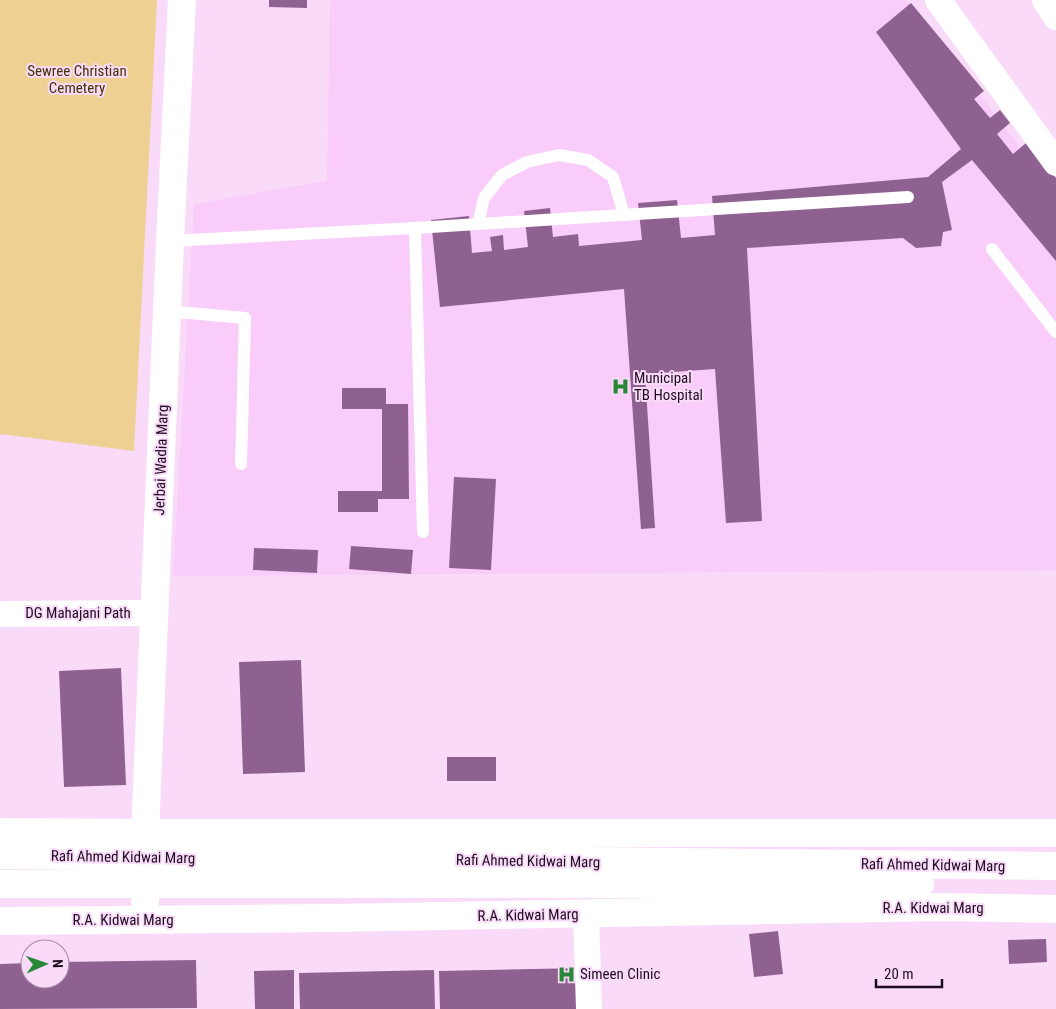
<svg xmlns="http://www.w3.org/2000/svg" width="1056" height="1009" viewBox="0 0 1056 1009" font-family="'Roboto Condensed',sans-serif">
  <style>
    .built { fill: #f9ccf9 }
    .green { fill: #eed192 }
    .building { fill: #8f6190 }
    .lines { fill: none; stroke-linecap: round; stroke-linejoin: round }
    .lane { stroke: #fff; stroke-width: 12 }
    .street { stroke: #fff; stroke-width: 26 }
    .secondary { stroke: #fff; stroke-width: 28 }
    .primary { stroke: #fff; stroke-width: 28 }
    .labels { text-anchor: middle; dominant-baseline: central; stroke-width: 4; stroke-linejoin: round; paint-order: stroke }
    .park-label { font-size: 15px; fill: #443304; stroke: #f9dbf9 }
    .poi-label { font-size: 15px; fill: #1e0d1f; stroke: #f9dbf9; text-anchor: start }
    .street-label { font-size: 15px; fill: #1e0d1f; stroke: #f9dbf9 }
  </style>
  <rect width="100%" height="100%" fill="#f9dbf9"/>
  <!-- built -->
  <path class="built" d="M330,0h576l150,193v377l-883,6 21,-372 133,-23z"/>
  <!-- green -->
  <path class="green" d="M0,0h157l-23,451 -134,-17z"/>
  <!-- building -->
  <g class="building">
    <path d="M269,0h38v8l-38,-1z"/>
    <path d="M911,3l73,88 -10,8 16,19 10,-8 10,13 -13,11 16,20 13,-11 30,35v83l-84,-101 -30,22 10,48 -9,2 -2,14 -25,2 -13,-10 -156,10 15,273 -36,2 -11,-154 -70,5 10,154 -14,1 -17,-240 -184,18 -9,-87 38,-4 3,37 20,-2 -2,-14 13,-2 1,15 24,-3 -4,-36 26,-3 3,29 25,-3 1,12 63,-6 -4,-37 39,-3 4,38 34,-3 -3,-39 216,-19 33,-28 -85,-117z"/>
    <path d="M342,388h44v16h22l1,95h-31v13h-40v-21h44v-82h-40z"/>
    <path d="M454,477l42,2 -5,91 -42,-2z"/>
    <path d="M351,546l62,4 -2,24 -62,-5z"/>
    <path d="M254,548l64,2 -1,23 -64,-3z"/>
    <path d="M301,660l4,112 -62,2 -4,-112z"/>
    <path d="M121,668l5,117 -62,2 -5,-116z"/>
    <rect x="447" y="757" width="49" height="24"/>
    <path d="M778,931l5,43 -29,3 -5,-43z"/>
    <path d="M1046,939l1,23 -38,2 -1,-24z"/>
    <path d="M196,960l1,48 -197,1v-45l30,-1v16h30v-17z"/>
    <path d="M583,968l1,41h-144l-1,-38z"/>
    <path d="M294,970v39h-39l-1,-38z"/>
    <path d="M434,970l1,39h-135l-1,-36z"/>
  </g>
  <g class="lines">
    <!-- lane -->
    <g class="lane">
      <path d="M478,224l6,-26 18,-23 25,-13 32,-7 29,5 25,17 11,38"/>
      <path d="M415,228l8,304"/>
      <path d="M170,241l245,-13 493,-31"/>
      <path d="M992,249l64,83"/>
      <path d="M167,311l78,7 -4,146"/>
    </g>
    <!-- street -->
    <g class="street">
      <path d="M938,0l118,163"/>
      <path d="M1045,0l11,17"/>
      <path d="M0,614l155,-1"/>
      <path d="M586,914l3,95"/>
    </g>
    <!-- secondary -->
    <g class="secondary">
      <path d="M0,832l145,1h911"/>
      <path d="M145,920v-87l25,-592 12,-241"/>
      <path d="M0,921l335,-3 605,-11 116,2"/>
    </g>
    <!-- primary -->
    <g class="primary">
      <path d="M0,855l1056,11"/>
      <path d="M0,884h920"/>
    </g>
  </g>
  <!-- icons -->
  <defs>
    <symbol id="hospital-bare" viewBox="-9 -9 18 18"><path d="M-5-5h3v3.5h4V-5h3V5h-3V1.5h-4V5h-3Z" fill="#298738" stroke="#f9dbf9" stroke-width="2.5" paint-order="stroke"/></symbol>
  </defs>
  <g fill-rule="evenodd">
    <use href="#hospital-bare" x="608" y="374" width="25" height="25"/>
    <use href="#hospital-bare" x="554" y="962" width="25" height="25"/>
  </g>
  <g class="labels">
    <!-- park labels -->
    <g class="park-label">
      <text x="77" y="71">Sewree Christian<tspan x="77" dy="17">Cemetery</tspan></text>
    </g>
    <!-- poi labels -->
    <g class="poi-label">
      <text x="634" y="378">Municipal<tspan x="634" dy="17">TB Hospital</tspan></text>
      <text x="580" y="974">Simeen Clinic</text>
    </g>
    <!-- street labels -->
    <g class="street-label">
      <text transform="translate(161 460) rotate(-88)">Jerbai Wadia Marg</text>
      <text x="78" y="613">DG Mahajani Path</text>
      <text transform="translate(123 857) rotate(1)">Rafi Ahmed Kidwai Marg</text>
      <text transform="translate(528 861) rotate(1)">Rafi Ahmed Kidwai Marg</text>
      <text transform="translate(933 865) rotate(1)">Rafi Ahmed Kidwai Marg</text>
      <text x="933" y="908">R.A. Kidwai Marg</text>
      <text transform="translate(528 915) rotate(-1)">R.A. Kidwai Marg</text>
      <text x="123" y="920">R.A. Kidwai Marg</text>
    </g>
  </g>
  <!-- north arrow -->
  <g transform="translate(45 964) rotate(88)"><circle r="24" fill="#f9dbf9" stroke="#a189a2"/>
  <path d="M0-4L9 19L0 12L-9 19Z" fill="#298738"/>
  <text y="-8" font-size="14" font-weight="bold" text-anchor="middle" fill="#1e0d1f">N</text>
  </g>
  <!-- scale -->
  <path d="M876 979v8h66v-8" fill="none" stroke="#1e0d1f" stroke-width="2.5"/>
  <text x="884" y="979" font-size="15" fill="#1e0d1f" stroke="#f9dbf9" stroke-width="4" paint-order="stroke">20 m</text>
</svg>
